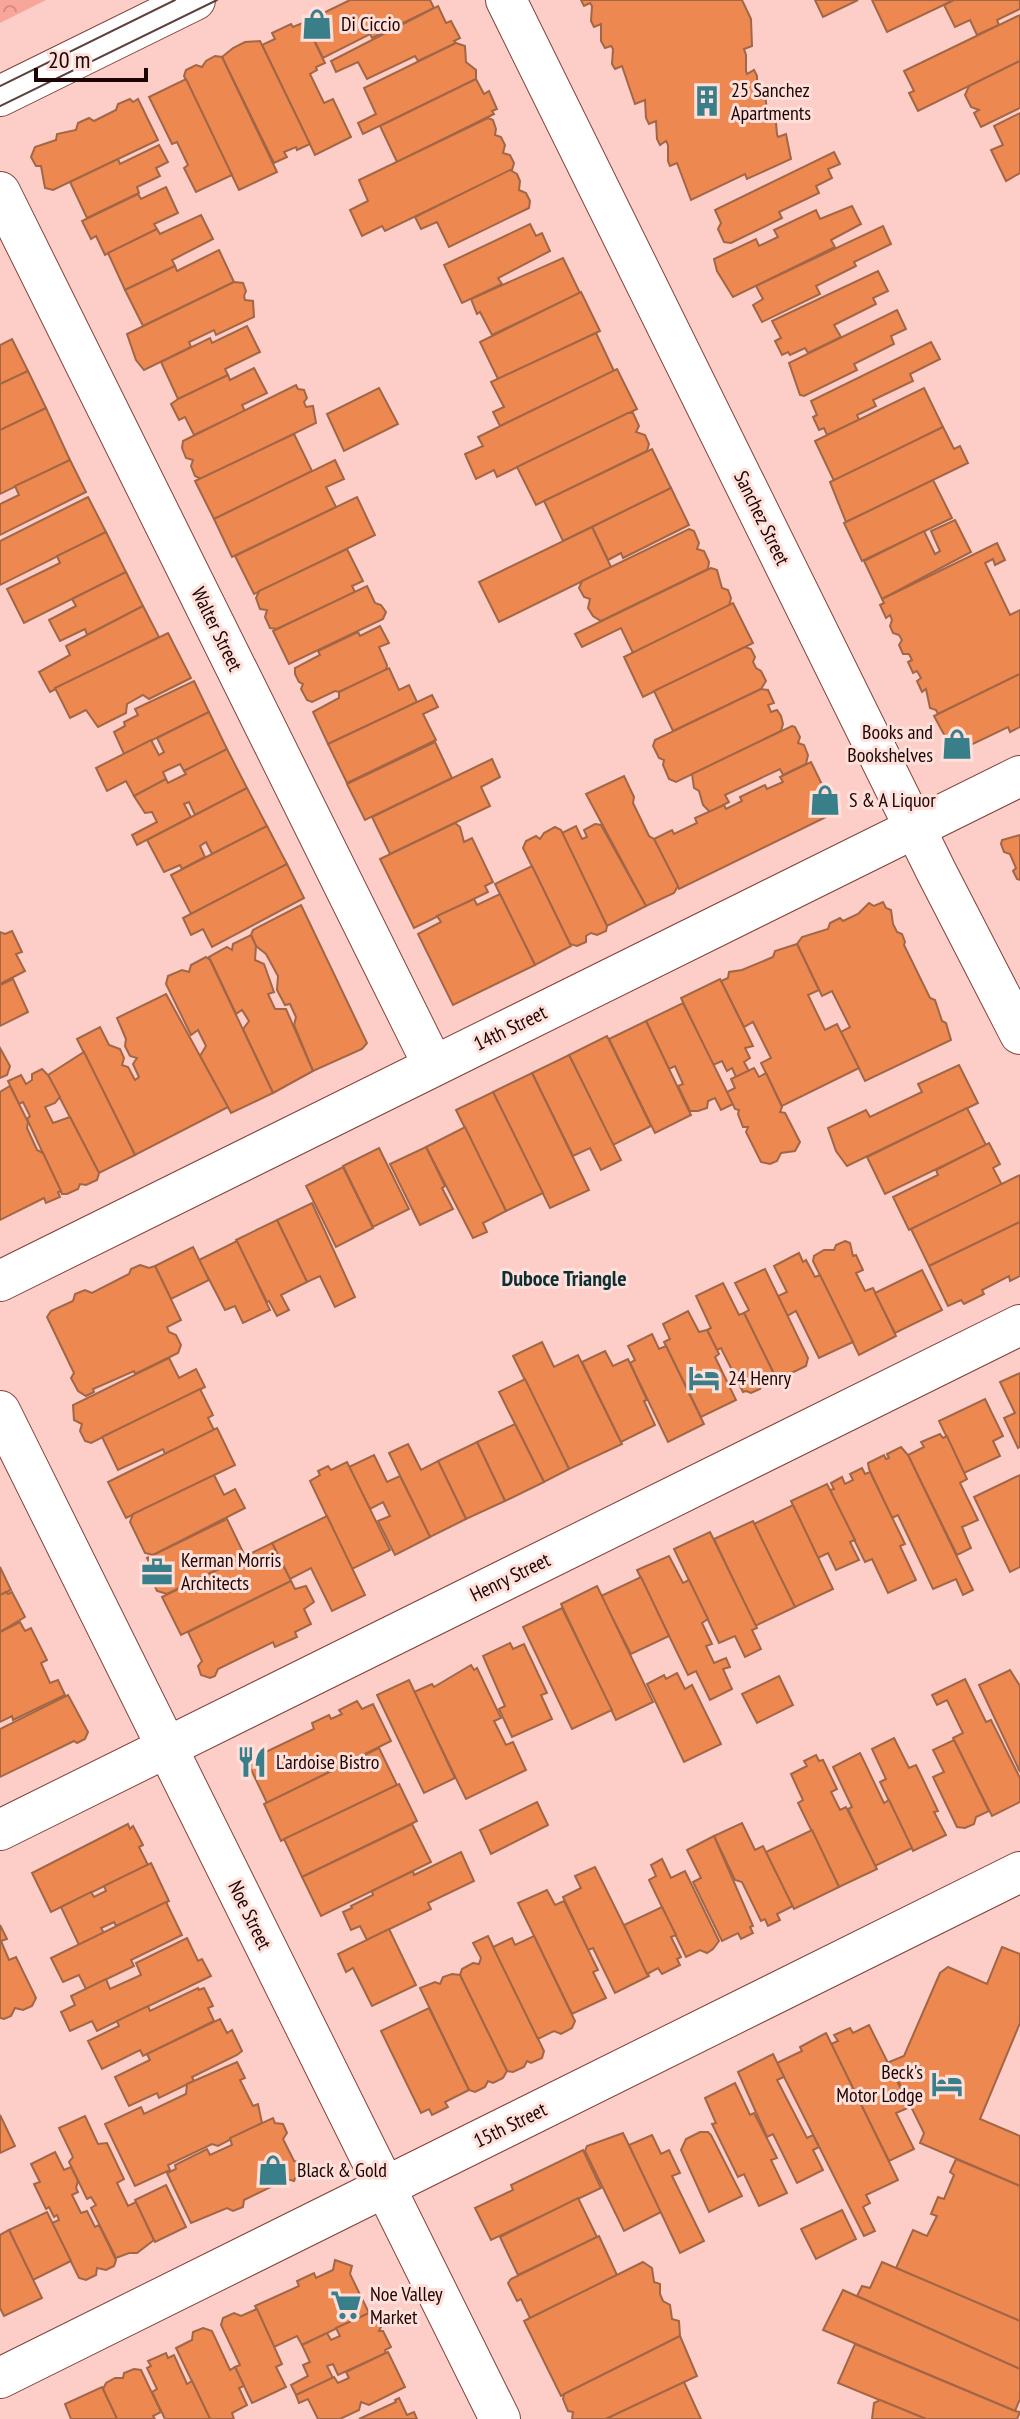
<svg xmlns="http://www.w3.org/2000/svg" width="1020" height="2419" viewBox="0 0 1020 2419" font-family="'PT Sans Narrow',sans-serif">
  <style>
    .park { fill: url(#park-crowns) }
    .building { fill: #ec8850; stroke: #a26647; stroke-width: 2 }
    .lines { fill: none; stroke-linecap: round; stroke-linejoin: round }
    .minor-casing { stroke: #82423a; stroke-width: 42 }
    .minor { stroke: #fff; stroke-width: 40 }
    .tram { stroke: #5e403d; stroke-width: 2 }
    .labels { text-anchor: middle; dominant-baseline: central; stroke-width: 6; stroke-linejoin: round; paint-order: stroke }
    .poi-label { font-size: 20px; fill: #1c0503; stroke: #ffdfda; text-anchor: start }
    .street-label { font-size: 20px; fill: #1c0503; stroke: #ffdfda }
    .neighbourhood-label { font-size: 22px; font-weight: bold; fill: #0c2f34; stroke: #ffdfda }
  </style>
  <defs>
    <pattern id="park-crowns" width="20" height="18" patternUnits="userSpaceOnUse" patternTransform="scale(2)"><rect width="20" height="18" fill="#f8a59a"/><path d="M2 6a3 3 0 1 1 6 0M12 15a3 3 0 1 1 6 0" fill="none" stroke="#d48d83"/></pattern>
  </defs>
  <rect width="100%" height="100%" fill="#fccec7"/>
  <!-- park -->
  <path class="park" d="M0,0h46l-46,23z"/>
  <!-- building -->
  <g class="building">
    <path d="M350,0h80l4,8 -62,30 -2,-4 -47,24 -18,-36z"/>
    <path d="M581,0h161l9,19 1,27 -8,3 2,6v16l1,3 7,-4 3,6v18l8,-3 2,22 1,3 7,-4 2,22 1,3 8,-3 5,25 -44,20 -2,-5 -54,26 -14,-37 -7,3 -2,-5v-16l-2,-4 -6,4 -3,-6 -1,-18 -7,3 -3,-6 -1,-18 -10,4 -13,-38 -7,3 -3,-5 1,-15 -2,-3 -6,2 -4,-7v-17l-7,3 -3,-6 1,-15 -2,-3 -6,3z"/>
    <path d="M815,0h43l-35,17z"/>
    <path d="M872,0h82l-67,32z"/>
    <path d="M954,0h66v9l-23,11 2,5 -22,10 -7,-15 -15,7 -11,-22z"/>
    <path d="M438,6l8,17 5,-2 9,17 -6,3 2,2 -38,18 -3,-5 -48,23 -9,-17 -22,10 -5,-11z"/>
    <path d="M1020,15v46l-102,50 -9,-18 5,-2 -10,-20z"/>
    <path d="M305,22l20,41 -9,4 1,3 -7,4 14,29 9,-4 18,38 -36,18 -53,-110 13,-6 -3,-6 19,-9 2,3z"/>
    <path d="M260,41l50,103 -13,6 -1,-3 -12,5 3,5 -13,6 -52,-106 11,-9 12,-6z"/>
    <path d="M456,43l9,3 1,16 10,8v9l-113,55 -5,-11 18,-9 -12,-26z"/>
    <path d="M215,56l7,1 55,115 -38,18 -55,-114 2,-6 10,-5 6,2 4,-6z"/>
    <path d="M1020,61v47l-39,19 -7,-14 5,-3 -8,-3 -6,-12 4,-9z"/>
    <path d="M186,79l46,96 -36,17 -12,-24 4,-3 -11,-23 -5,2 -23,-47z"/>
    <path d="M476,79l8,15 5,-3 8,18 -5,2 2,3 -97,48 -17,-36z"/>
    <path d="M130,99l3,3 5,-3 20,41 -105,50 -8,-2 -4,-22h-5l-5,-9 4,-10 21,-7 1,-6 19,-4 2,-7 11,-5 5,3 22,-11 2,-6z"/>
    <path d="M1020,113v60l-14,8 -15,-31 12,-5 -9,-19z"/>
    <path d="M488,118l5,2 3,9 -1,6 6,2 4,8 -2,8 7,2 4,8 -2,7 -127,61 -3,-5 -20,10 -12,-26 18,-9 -9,-21z"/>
    <path d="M159,145l9,17 -12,6 4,8 -23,11 2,6 -52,25 -17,-36 48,-23 2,5z"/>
    <path d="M834,152l6,12 -12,5 4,9 -16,8 3,7 -40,19 3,6 -51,25 -7,-1 -6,-13 3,-6 -6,-13z"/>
    <path d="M510,170l7,4 3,7 -1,9 7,3 4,8 -1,7 -80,39 -12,-25 -16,7 -6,-12z"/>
    <path d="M166,187l12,26 -24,11 3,5 -52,26 -9,-19 -5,3 -9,-18 56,-27 3,5z"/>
    <path d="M852,206l9,18 -30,16 4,7 -102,50 -16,-26 -3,-12 42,-20 3,7 19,-9 -4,-7 42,-20 4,9z"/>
    <path d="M201,215l12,24 -41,21 3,6 -50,24 -17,-37 49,-24 3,5z"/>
    <path d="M530,224l6,12 6,-3 8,18 -52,27 4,6 -40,19 -18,-38z"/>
    <path d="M883,226l8,18 -37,18 2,4 -40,20 4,8 -58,28 -9,-17 10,-6 -7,-13z"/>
    <path d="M219,250l15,32 -91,44 -18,-36 50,-24 2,5z"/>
    <path d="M563,258l17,35 -88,42 -12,-23 -3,2 -6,-15z"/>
    <path d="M878,271l10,20 -15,7 3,6 -42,21 7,12 -33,16 -3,-5 -15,7 -2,-3 -6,3 -7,-14 6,-3 -9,-17z"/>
    <path d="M234,282l9,1 3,8 -2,5 1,4 8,1 1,16 -38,18 -2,-5 -25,12 2,5 -47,23 -8,-10 -9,-26z"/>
    <path d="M581,292l19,39 -102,48 -18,-37z"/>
    <path d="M897,310l9,19 -15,7 3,8 -40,20 3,6 -53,26 -4,-1 -11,-32z"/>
    <path d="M247,326l13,26 -35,17 3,6 -50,24 -17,-37 49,-24 2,5z"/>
    <path d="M596,333l18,38 -114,55 -7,-14 11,-5 -13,-25z"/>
    <path d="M12,339l16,32 -28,13v-39z"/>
    <path d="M931,342l9,17 -30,15 3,7 -40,19 3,6 -19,9 2,5 -32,15 -3,-7 -5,2 -6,-13 4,-2 -6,-14z"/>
    <path d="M254,368l13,25 -25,12 3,6 -51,24 -9,-18 -6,3 -8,-16 7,-5 50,-24 2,5z"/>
    <path d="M617,369l20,40 -140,68 -3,-7 -18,9 -11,-25 18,-8 -5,-9z"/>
    <path d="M28,371l18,37 -46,22v-46z"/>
    <path d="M296,385l2,4 6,1 3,8 -3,4 2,5 7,-1 3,17 -115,56 -6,-3 -4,-10 2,-6 -7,-2 -4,-10 1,-7z"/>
    <path d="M379,388l19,36 -54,27 -17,-37z"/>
    <path d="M924,388l19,39 -109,54 -19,-40z"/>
    <path d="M46,408l24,52 -70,34v-64z"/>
    <path d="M628,413h5l6,13 -3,6 9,3 4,9 -2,7 -111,54 -19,-38z"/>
    <path d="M943,427l11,22 6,-3 8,17 -122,59 -16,-40z"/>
    <path d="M294,434l18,37 -98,48 -19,-38z"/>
    <path d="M652,449l19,39 -108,53 -19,-40z"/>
    <path d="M70,460l16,32 -86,43v-31l19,-9 -4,-9z"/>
    <path d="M335,460l9,19 -18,8 10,20 -104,50 -18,-38z"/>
    <path d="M933,480l19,38 -90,43 -18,-38z"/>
    <path d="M671,488l18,37 -66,33 -2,-5 -13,7 -16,-33z"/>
    <path d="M88,497l18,35 -106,53v-44z"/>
    <path d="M357,497l18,38 -121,59 -19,-38z"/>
    <path d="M955,520l16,32 -89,47 -18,-38 60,-30 11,23 5,-3 -9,-20z"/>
    <path d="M592,527l19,40 -112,55 -20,-40z"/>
    <path d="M689,529l5,2 5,12 -2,6 7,2 5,11 -1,7 -107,52 -8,-5 -5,-8 2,-9 -6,-2 -5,-9 3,-7z"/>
    <path d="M106,532l20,40 -102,51 -17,-34 53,-26 -3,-7z"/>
    <path d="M997,543l8,17 -10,5 -2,-6 -8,4 25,52 10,-5v64l-82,40 -2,-4 -6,-2 -4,-19 -4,3 -5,-11 4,-3 -4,-7 -4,2 -5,-11 4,-2 -3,-6h-6l-4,-9 3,-5 -3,-5 -6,-2 -3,-7 2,-6 -2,-5 -4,3 -6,-13 4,-2 -2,-4z"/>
    <path d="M347,549l16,32 -11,5 3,6 -78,37 -7,-1 -5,-11 2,-7 -7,-1 -4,-11 3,-7z"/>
    <path d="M711,568l6,2 5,18 6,2 3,8 -2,8 -96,47 -12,-25 -39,19 -7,-13z"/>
    <path d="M126,572l17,34 -56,29 -2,-6 -25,12 -11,-21 27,-14 -4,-7z"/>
    <path d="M367,586l8,17 6,2 5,7 -3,7 -94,45 -16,-33z"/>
    <path d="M733,603l20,40 -110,54 -19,-40z"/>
    <path d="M143,606l16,31 -109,55 -11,-20 31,-17 -4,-9z"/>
    <path d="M380,626l9,17 -10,4 8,18 -1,5 -47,22 -4,-1 -23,11 -5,-2 -6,-11 2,-5 -4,-2 -4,-8v-6l25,-13 -2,-4 40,-19 2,4z"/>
    <path d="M168,633l23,45 -42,21 -6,-4 -16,9 -1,9 -28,14 -12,-17 -16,8 -15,-30z"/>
    <path d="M745,647l6,2 4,8 -2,5 3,6 5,3 5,10 -5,8 -88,42 -19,-40z"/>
    <path d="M389,668l10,22 10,-5 8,17 -89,42 -15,-32 26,-14v-6z"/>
    <path d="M1020,674v53l-10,5 -2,-5 -54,26 -20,-37z"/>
    <path d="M194,681l15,31 -85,42 -10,-22 11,-6 -1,-4 14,-7 -3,-6z"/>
    <path d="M761,689l7,1 6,13 -6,2 3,7 6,-2 4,6 2,8 -2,7 -105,51 -7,-3 -6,-14 1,-5 -5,-2 -6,-12 2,-6z"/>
    <path d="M432,695l6,12 -15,7 13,26 -89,43 -19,-39z"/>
    <path d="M209,712l18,37 -43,22 -4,-7 -17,8 3,7 -32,17 -8,-15 -19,10 -11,-23 55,-28 8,15 5,-3 -7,-14z"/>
    <path d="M792,726l3,1 5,10 -2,6 6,2 4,10 -2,9 -23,11 -3,-6 -55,26 4,7 -19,10 -7,-7 -4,-14 -5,-3 -2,-14z"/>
    <path d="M435,742l17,36 -87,42 -18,-36z"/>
    <path d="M227,749l20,39 -52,27 -6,-13 -5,2 7,13 -54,28 -5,-10 25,-13 -5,-10 -7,1 -11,-17 32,-17 2,4 18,-9 -2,-3z"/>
    <path d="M492,759l8,18 -19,10 9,19 -100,48 -18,-37z"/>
    <path d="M811,762l21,43 -4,11 -149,73 -25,-50 18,-9 2,4 23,-11 -2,-5 29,-13 2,4 16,-8 -2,-4 25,-12 2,4 16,-7 -3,-5z"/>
    <path d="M624,776l10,21 -1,6 16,33 5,3 24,47 -4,7 -28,13 -60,-112z"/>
    <path d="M247,788l20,38 -55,28 -6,-12 -6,4 5,11 -23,12 -2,-4 -16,7 -17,-32z"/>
    <path d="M455,823l5,4 4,15 8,-4 21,44 -8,4 3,6 -74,36 -34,-69z"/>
    <path d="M595,824l6,1 45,81 -39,20 -45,-93 14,-7 6,13 5,-2 -3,-7z"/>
    <path d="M267,826l20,38 -96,50 -20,-39z"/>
    <path d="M555,827l6,3 46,96 -1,5 -9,4 -6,-2 -5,3v6l-9,4 -7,-2 -47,-96 3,-7 10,-5 4,3 4,-6z"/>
    <path d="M1020,835v45l-3,-1 -4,-8 3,-3 -6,-14 -6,-2 -3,-8 1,-4z"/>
    <path d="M287,864l17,34 -92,49 -9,-18 -12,6 -8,-17z"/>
    <path d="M532,866l39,80 -36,19 -40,-81z"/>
    <path d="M500,894l35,71 -82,40 -35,-71 23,-12 -4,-6 37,-17 3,6z"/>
    <path d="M883,902l3,6 5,2 2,14 4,8 5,2 3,8 -1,3 26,53 5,2 7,21 4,2 5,17 -86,41 -24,-49 9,-5 -18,-36 -10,5 -25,-52 5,-7 26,-8 2,-6 10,-5 3,3 15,-7 11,-11 5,3z"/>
    <path d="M301,905l66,138 -5,6 -49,22 -19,-46 2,-8 -6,-13 -5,1 -8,-15 1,-14 -12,-22 -10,-8 -5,-11 2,-5z"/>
    <path d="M12,931l10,21 -6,2 9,17 -25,13v-52l5,2z"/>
    <path d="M251,935l5,11 -1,14 9,4 10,28 -6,2 7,15h11l27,62 -40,22 -30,-64 6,-8 -7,-11 -6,4 -27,-57 18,-10 5,3 1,-6z"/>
    <path d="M797,944l22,46 -11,5 17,35 12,-6 22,44 -77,38 -21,-43 10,-5 -18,-36 -9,5 -23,-46 7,-3 1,-6 13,-2 31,-13 2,-6z"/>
    <path d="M206,957l4,3 63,133 -42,20 -31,-57 6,-10 -8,-16 -7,5 -25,-51 2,-8 14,-6 7,2 2,-7z"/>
    <path d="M13,979l15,33 -28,14v-41z"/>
    <path d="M720,979l33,67 -8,2 5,10 -6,4 5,9 -13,6 -4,-9 -5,3 -5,-10 -9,4 -32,-67z"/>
    <path d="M166,994l62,113 -93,48 -58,-116 23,-12 9,18 11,4 4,9 -2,7 6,2 7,13 4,-3 -6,-13 4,-6 -7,-2 -5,-10 1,-7 -9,-21z"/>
    <path d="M683,1003l50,101 -12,6 -6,-12 -7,3 -1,7 -9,3h-8l-12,-25 5,-2 -8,-18 -6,3 -23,-48z"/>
    <path d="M646,1021l45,94 -36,18 -46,-94z"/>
    <path d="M607,1036l44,90 -38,19 -44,-90z"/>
    <path d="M0,1048l10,18 -3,9 -7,3z"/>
    <path d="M84,1052l51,103 -36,18 -51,-98z"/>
    <path d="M569,1055l52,105 -20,10 -11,-22 -17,8 -41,-83z"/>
    <path d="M959,1065l19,38 -131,63 -11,-15 -8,-23 38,-18 4,7 52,-25 -4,-8z"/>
    <path d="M754,1068l5,9 7,-4 16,34 -2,5 5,1 15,29 -5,9 -14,2 -4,8 -7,3 -9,-2 -15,-30 2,-5h-5l-5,-13 1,-4 -4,-1 -8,-17 8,-4 -4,-9z"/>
    <path d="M42,1069l6,6 12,22 -5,6 -10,4 8,16 17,-6 29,56 -2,7 -11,5 -6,-1 -2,5 -11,5h-5l-35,-75 3,-3 -7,-14 -4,2 -11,-23 13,-6 5,9 6,-4v-6z"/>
    <path d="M532,1073l57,117 -39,18 -57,-116z"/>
    <path d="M10,1086l18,36 -1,6 10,22 6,3 18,38 -3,1 2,5 -14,6 -2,-5 -44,22v-128z"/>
    <path d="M493,1092l50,101 -37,18 -50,-101z"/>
    <path d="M967,1108l19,37 -101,49 -18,-37z"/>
    <path d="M465,1127l41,84 -23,12 4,9 -14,6 -47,-91z"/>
    <path d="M989,1143l11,21 -7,4 9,17 -93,45 -16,-33 45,-22 -2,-5z"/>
    <path d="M426,1147l19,39 -3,2 11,21 -33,16 -30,-61z"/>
    <path d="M379,1148l30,61 -36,18 -30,-61z"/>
    <path d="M343,1167l30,61 -37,19 -30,-61z"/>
    <path d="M1020,1175v47l-91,44 -18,-37z"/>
    <path d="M312,1203l43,94 -20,10 -15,-31 -13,6 -30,-62z"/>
    <path d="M277,1220l30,62 -26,13 8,15 -12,6 -8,-15 -2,1 -31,-62z"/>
    <path d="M1020,1222v54l-10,5 -1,-5 -27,14 2,4 -20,10 -3,-4 -13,6 -19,-40z"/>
    <path d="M237,1241l33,69 -27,13 -8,-17 -10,4 -26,-50z"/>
    <path d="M845,1241l5,2 3,13 3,-1 7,15 -7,3 9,18 8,-3 23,48 -37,19 -46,-94 1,-5 10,-6h10l2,-5z"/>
    <path d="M193,1247l16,33 -38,19 -16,-33z"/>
    <path d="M799,1253l4,9 3,-2 9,17 5,-2 33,67 -34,16 -23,-47 -9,5 -9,-20 9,-4 -13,-26z"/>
    <path d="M140,1265l9,3 6,-2 26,54 -14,7 2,5 7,3 5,10 -3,8 -43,21 -1,-3 -41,18 1,3 -8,4 -8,-5 -7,-13 3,-5 -27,-56 4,-6 22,-10 2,-7 10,-4 7,3 37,-19 2,-5z"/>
    <path d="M765,1269l43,89 -2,8 -29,14 -33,-67 5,-3 -14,-27z"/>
    <path d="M922,1270l20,40 -47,23 -20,-40z"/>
    <path d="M723,1283l16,32 5,-2 31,63 -1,5 -7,4 -5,-2 -2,6 -9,4 -5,-2 -3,1 -22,-44 -4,2 -10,-20 4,-2 -15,-32z"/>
    <path d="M688,1311l11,21 8,-2 12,24 -4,3 21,43 -35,17 -37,-75 6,-3 -7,-15z"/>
    <path d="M652,1334l7,15 7,-3 38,78 -36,18 -38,-79 5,-3 -7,-14z"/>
    <path d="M542,1342l12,25 24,-12 44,89 -53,25 -56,-113z"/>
    <path d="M605,1351l8,15 15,-7 19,41 -3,1 11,24 -34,17 -39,-80z"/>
    <path d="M169,1358l10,20 17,-9 9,18 -114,56 -6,-2 -5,-10 2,-7 -8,-4 -1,-15z"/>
    <path d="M1020,1373v74l-2,1 -14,-30 11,-5 -15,-31z"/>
    <path d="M525,1379l44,90 -25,13 -45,-90z"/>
    <path d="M200,1389l13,26 -5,3 6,12 -49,24 -2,-5 -45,21 -16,-33z"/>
    <path d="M985,1399l18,37 -10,5 7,15 -36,17 -25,-52z"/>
    <path d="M515,1424l29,58 -39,19 -28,-59z"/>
    <path d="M217,1428l18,37 -109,53 -18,-36z"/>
    <path d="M940,1434l3,4 4,-2 20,43 -7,4 18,37 -16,7 9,21 -14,7 -49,-100 16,-8 -3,-5z"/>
    <path d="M477,1442l28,59 -39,18 -28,-58z"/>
    <path d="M408,1444l13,26 17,-9 28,58 -36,18 -41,-84z"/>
    <path d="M901,1447l7,8 65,135 -10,5 -7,-16 -23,10 -35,-74 -6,3 -23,-49 -1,-6 16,-8 2,4 3,-1 -2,-4z"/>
    <path d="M374,1455l13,27 13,-6 30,61 -35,18 -17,-34 12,-5 -7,-14 -13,7 -21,-42z"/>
    <path d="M347,1462l43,88 -38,19 -42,-88 10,-6 -2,-4 10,-5 3,4z"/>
    <path d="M862,1468l3,6 5,-2 35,72 -5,2 16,34 -28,13 -16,-34 -7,3 -35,-72 4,-1 -3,-6 11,-6 3,7 8,-4 -3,-6z"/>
    <path d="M214,1475l10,20 11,-6 10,19 -92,47 -8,-2 -15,-31 3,-8z"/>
    <path d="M1020,1475v92l-10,5 -36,-75z"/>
    <path d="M827,1484l28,56 -5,2 9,18 -23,10 -8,-17 -10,5 -27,-57z"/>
    <path d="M793,1505l40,84 -38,18 -41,-83z"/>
    <path d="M327,1516l38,79 -33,16 -21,-43 -21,11 -18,-36z"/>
    <path d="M227,1519l18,37 -78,38 -10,-3 -5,-11 3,-6 -8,-16z"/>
    <path d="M753,1521l42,86 -40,19 -41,-87z"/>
    <path d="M710,1532l47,96 -5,2 9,19 -16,8 -10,-21 -16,7 -45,-94z"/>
    <path d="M272,1543l19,38 -110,54 -19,-38z"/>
    <path d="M669,1556l14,27 6,-3 19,39 -6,4 10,21 -6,2 8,17 12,-5 4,9 -7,2 9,20 -22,11 -14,-29 -8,4 -51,-105z"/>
    <path d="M0,1567l11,23 -11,5z"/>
    <path d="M641,1577l28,59 -38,18 -30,-58z"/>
    <path d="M291,1581l4,8 11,-3 8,16 -10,7 7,15 -16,8 2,5 -22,10 -2,-5 -55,27 -3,7 -5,2 -9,-3 -3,-9 4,-5 -14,-29z"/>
    <path d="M597,1586l56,116 -37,18 -55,-116z"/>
    <path d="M6,1592l2,2 4,-2 13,25 -25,15v-37z"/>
    <path d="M562,1608l50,102 -40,19 -49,-102z"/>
    <path d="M20,1622l5,9 6,-3 16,32 -6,3 9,20 8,-3 7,15 -52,25 -1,-4 -12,6v-90z"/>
    <path d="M510,1643l3,6 11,-5 23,49 -6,2 11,24 -40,18 -13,-28 6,-3 -22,-50z"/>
    <path d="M471,1665l3,5 3,-2 24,50 -7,3 12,24 7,-3 13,28 -60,29 -52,-107 18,-8 2,3z"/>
    <path d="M1010,1670l10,16v86l-41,-87z"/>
    <path d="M677,1673l8,16 7,-4 29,59 -37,18 -37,-78 17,-9 2,4z"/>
    <path d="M779,1676l14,29 -36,18 -15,-29z"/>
    <path d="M965,1679l21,43 5,-2 29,58v24l-28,14 -39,-78 10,-5 -16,-33 -10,5 -5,-10z"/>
    <path d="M409,1680l46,98 -31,15 -47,-98z"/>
    <path d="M68,1695l20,37 -3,7 -8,4 -3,-2 -74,36v-48z"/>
    <path d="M357,1701l5,8 11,-5 18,37 -124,62 -20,-42 67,-32 -2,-6 17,-8 2,4 11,-5 -3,-4z"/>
    <path d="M894,1738l15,30 7,-3 22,46 -4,1 12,23 -33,16 -33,-69 6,-3 -14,-30z"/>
    <path d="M954,1740l35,71 -13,6 -2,7 -9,4 -8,-1 -24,-50 11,-5 -11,-22z"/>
    <path d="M379,1748l18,37 -116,56 -17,-37z"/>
    <path d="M860,1753l24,50 5,-3 23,48 -37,18 -27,-57 4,-2 -19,-40z"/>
    <path d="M816,1755l3,6 4,-1 14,29 -6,3 9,18 6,-3 31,62 -38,18 -41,-84 5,-3 -12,-26 16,-8 -3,-5z"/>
    <path d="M399,1784l18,37 -115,56 -18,-38z"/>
    <path d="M537,1802l11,23 -57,29 -11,-24z"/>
    <path d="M742,1823l13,27 8,-4 30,60 -16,8 3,6 -12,6 -3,-7 -4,2 -19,-39 -7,-2 -21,-44z"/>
    <path d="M128,1824l2,5 3,-3 10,19 -4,2 9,18 -97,47 -19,-39z"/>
    <path d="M412,1824l19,38 -110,54 -19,-39z"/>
    <path d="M812,1830l27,57 -45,22 -28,-57z"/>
    <path d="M714,1836l39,90 -3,1 3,6 -12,6 -3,-6 -16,8 -29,-59 8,-4 -14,-28z"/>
    <path d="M461,1852l13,29 -46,22 3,6 -64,31 -7,-14 -9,4 -8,-18 9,-4 -1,-2 22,-11 -1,-4 41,-20 1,4z"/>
    <path d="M662,1859l9,19 14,-7 34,70 -6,8 -6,4 -7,-3 -14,7 -37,-77 7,-4 -5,-11z"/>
    <path d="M151,1863l18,38 -53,25 -2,-4 -13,6 3,5 -25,12 -18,-38 30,-15 3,5 12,-6 -2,-5z"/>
    <path d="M595,1867l54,109 -34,17 -22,-45 -5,2 -25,-53 18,-9 -6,-12z"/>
    <path d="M547,1890l8,15 9,-4 34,69 -5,2 13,26 -34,16 -54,-111z"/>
    <path d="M166,1902l16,33 -51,25 3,6 -48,23 -7,-14 -16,7 -12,-24z"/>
    <path d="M662,1907l14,28 -5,2 10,20 -4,2 3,6 -18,9 -4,-6 -11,6 -23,-49z"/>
    <path d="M0,1925l7,14 -6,2 8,19 7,-3 20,41 -4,8 -9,4 -8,-2 -4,8 -7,3 -4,-1z"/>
    <path d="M389,1929l27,56 -44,21 -19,-38 -7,4 -8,-18z"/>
    <path d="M488,1936l56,115 -2,7 -11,5 -4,-2 -3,6 -11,5 -6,-1 -47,-96 2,-6 11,-6 6,1 2,-6 -8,-15z"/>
    <path d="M534,1936l41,85 -3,7 -11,6 -7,-3 -16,8 -45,-92 19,-9 3,7z"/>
    <path d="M187,1938l11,23 4,-2 9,17 -114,55 -5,-10 -22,10 -9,-19 14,-7 -4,-9 35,-17 4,10 31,-14 -5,-12z"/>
    <path d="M1002,1947l18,7v69l-40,96 40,17v50l-100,-43 4,-10 -35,-71 15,-6 36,-83 8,-6 39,17z"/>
    <path d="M452,1974l8,1 47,96 -4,7 -10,5 -5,-2 -3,6 -10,5 -6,-2 -49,-102 15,-6 5,2 3,-7z"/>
    <path d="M198,1988l1,2 5,-2 9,18 -5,2 6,13 -71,35 -3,-6 -38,19 -14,-28 31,-15 -2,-5 31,-15 2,5z"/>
    <path d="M429,2008l40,82 -24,12 3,5 -16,8 -3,-6 -8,4 -40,-82z"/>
    <path d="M220,2019l7,14 5,-3 10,21 -5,4 -45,22 2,4 -35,17 -2,-5 -28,13 -14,-29 35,-17 -3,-6z"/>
    <path d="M869,2025l41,82 -14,6 18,36 -25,12 -58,-117 7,-3 -4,-6 16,-7 3,5z"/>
    <path d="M826,2033l72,147 -32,15 4,8 -7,4 12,24 -11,5 -87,-173 25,-12 -2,-4z"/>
    <path d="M773,2054l11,23 -7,3 30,58 6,-3 6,12 -6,3 10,20 -26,13 -24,-49 -6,3 -29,-65z"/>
    <path d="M237,2062l8,16 -5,2 13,26 5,-2 4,19 -44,23 -6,-2 -44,21 2,5 -35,16 -30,-62 36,-17 3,7 42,-20 1,-10z"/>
    <path d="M735,2083l15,32 4,-2 23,45 -6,2 16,33 -28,13 -15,-32 -6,3 -26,-53 4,-1 -11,-25z"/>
    <path d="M0,2115l15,31 -15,7z"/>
    <path d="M85,2116l13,28 9,-1 17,36 -7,4 11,23 8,-4 18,38 -17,13h-8l-13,5 -25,-50 5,-3 -5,-8 -4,2 -18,-37 4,-5 -14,-29z"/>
    <path d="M273,2118l2,5 8,1 4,9 -4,6 11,22 7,2 -7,18 -7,-2 -43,21 -1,7 -10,4 -6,-3 -36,15 -24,-50 9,-4 -1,-4 32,-16 3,6 22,-10 -2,-7z"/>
    <path d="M700,2132h8l3,3 31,61 -33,16 -28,-62 5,-11z"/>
    <path d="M623,2133l38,79 -37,19 -39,-80 2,-5z"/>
    <path d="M652,2135l9,19 8,-4 11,23 -8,3 32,65 -24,12 -51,-108z"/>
    <path d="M583,2150l18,38 -110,52 -16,-32 38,-18 -2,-5z"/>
    <path d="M55,2152l9,18 7,-3 7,14 -2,7 2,4 -6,3 9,18 6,-2 8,16 4,-2 17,35 -2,6 -8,4 -9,-2 -1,7 -10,5 -7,-2 -27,-55 7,-3 -2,-5 -3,2 -5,-10 -3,2 -12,-25 6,-2 -9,-18z"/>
    <path d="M956,2159l64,27v135l-124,-53 17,-38 14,6 10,-20 -6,-2 7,-17 6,2 10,-24 -4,-3z"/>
    <path d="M166,2185l20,42 -31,15 -20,-42z"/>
    <path d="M578,2198l19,39 -79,38 -18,-38z"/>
    <path d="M842,2210l14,29 -40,20 -15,-30z"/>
    <path d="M47,2212l24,49 -38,19 -24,-50z"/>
    <path d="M9,2230l33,68 -38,18 -4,-8v-73z"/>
    <path d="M599,2236l18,39 -87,43 -9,-19 -4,2 -9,-18 3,-4z"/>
    <path d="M335,2260l17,6 -2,8 19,39 -67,32 -5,-9 -23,11 -19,-41 44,-20 -2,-5 17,-8 2,5 17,-8z"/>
    <path d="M643,2262l9,6 2,14 6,2v10l3,7 7,4 2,14 7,2 1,15 -119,60 -37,-75z"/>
    <path d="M882,2262l138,59v48l-163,-73 5,-10 8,2z"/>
    <path d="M843,2290l177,79v30l-5,12 -192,-81z"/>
    <path d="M257,2309l25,55 -6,3 10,20 -34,16 -17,-36 5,-2 -19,-40 2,-7 11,-5 7,3z"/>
    <path d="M369,2313h6l6,14 -2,4h4l8,16 -6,3 1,3 -48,22 -5,-11 -6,2 6,12 -37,17 -5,-10 17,-9 -5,-11 7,-3 -8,-17 25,-12 4,7 9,-4 -4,-8z"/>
    <path d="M203,2328l9,3 18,39 5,-3 9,19 -5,2 8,17 -15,8 2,6h-24l-34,-71 16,-8 1,-8z"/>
    <path d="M680,2336l17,40 -91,43h-34l1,-7 -5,-1 -5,-12 1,-5z"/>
    <path d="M855,2344l160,67 5,1 -3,7h-91l-88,-36z"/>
    <path d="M388,2352l17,35 -36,18 -8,-3 -2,8 -19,9h-22l-10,-20 -9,4 -3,-8 38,-18 4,6 11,-5 -3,-6z"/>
    <path d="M166,2353l2,5 6,-3 13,29 5,-3 18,38h-45l-13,-27 5,-3 -10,-21 4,-2 -3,-5z"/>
    <path d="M134,2369l7,1 20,42 -8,4 2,3h-38l-14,-30 3,-6 9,-5h8l1,-5z"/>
    <path d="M684,2382l17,37h-95z"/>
    <path d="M102,2387l15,32h-46l-6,-15z"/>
    <path d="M399,2398l8,17 7,-3 3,7h-58l37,-17 -1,-2z"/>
    <path d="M880,2400l46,19h-54l2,-16z"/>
  </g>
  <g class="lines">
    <defs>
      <g id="minor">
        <path d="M506,0l430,871 84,163"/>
        <path d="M0,96l195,-96"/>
        <path d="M0,192l433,873"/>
        <path d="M0,1281l1020,-505"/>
        <path d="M0,1411l500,1008"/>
        <path d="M0,1830l1020,-505"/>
        <path d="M0,2378l1020,-506"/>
      </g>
    </defs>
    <!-- minor casing -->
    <use href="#minor" class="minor-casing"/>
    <!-- minor -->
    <use href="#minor" class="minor"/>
    <!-- tram -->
    <g class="tram">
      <path d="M0,86l175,-86"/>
      <path d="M0,106l217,-106"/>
    </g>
  </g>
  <!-- icons -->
  <defs>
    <symbol id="shop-bare" viewBox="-9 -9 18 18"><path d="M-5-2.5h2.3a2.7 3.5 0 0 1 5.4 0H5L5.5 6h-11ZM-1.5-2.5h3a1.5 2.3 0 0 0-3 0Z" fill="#397f8a" stroke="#ffdfda" stroke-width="2.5" paint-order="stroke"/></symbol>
    <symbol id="building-bare" viewBox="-9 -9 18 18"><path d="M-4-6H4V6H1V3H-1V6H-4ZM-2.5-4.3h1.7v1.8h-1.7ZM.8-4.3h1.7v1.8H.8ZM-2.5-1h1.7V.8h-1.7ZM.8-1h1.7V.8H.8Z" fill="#397f8a" stroke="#ffdfda" stroke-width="2.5" paint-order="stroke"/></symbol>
    <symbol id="hotel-bare" viewBox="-9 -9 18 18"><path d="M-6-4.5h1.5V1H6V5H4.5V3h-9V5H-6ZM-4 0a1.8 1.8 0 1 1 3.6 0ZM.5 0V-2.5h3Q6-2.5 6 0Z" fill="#397f8a" stroke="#ffdfda" stroke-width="2.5" paint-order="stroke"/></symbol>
    <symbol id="office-bare" viewBox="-9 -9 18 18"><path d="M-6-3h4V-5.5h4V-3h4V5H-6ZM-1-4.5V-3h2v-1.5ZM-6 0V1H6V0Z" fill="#397f8a" stroke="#ffdfda" stroke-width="2.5" paint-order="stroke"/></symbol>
    <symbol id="restaurant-bare" viewBox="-9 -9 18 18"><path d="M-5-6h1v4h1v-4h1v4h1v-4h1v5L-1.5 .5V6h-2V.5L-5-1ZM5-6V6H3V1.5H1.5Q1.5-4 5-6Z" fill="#397f8a" stroke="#ffdfda" stroke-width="2.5" paint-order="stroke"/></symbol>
    <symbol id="supermarket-bare" viewBox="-9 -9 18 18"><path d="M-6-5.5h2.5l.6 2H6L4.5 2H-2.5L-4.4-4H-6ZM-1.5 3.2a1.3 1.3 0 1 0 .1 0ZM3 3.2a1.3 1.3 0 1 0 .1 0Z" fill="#397f8a" stroke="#ffdfda" stroke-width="2.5" paint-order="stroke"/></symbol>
  </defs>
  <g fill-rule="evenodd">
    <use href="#shop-bare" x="295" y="2" width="44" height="44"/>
    <use href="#building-bare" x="685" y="79" width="44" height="44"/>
    <use href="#shop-bare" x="935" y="722" width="44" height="44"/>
    <use href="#shop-bare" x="803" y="778" width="44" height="44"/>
    <use href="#hotel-bare" x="682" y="1356" width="44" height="44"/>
    <use href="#office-bare" x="135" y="1550" width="44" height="44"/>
    <use href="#restaurant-bare" x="230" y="1740" width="44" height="44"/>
    <use href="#hotel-bare" x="925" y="2062" width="44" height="44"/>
    <use href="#shop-bare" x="251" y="2148" width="44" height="44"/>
    <use href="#supermarket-bare" x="324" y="2283" width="44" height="44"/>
  </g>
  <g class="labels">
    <!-- poi labels -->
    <g class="poi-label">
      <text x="341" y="24">Di Ciccio</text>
      <text x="731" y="90">25 Sanchez<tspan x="731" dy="23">Apartments</tspan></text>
      <text x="933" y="732" text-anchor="end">Books and<tspan x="933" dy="23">Bookshelves</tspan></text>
      <text x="849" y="800">S &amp; A Liquor</text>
      <text x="728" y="1378">24 Henry</text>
      <text x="181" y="1560">Kerman Morris<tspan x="181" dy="23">Architects</tspan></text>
      <text x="276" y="1762">L'ardoise Bistro</text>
      <text x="923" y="2072" text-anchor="end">Beck's<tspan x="923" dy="23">Motor Lodge</tspan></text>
      <text x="297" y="2170">Black &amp; Gold</text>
      <text x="370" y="2294">Noe Valley<tspan x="370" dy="23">Market</tspan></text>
    </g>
    <!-- street labels -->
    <g class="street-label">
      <text transform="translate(762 518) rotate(64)">Sanchez Street</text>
      <text transform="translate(217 629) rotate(64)">Walter Street</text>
      <text transform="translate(510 1028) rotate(-26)">14th Street</text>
      <text transform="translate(510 1577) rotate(-26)">Henry Street</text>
      <text transform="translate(250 1915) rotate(64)">Noe Street</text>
      <text transform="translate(510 2125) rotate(-26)">15th Street</text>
    </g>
    <!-- neighbourhood labels -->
    <g class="neighbourhood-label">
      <text x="564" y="1278">Duboce Triangle</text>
    </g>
  </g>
  <!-- scale -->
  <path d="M36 68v12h110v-12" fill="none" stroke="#1c0503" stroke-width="4"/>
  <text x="48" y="68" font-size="24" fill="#1c0503" stroke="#ffdfda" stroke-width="6" paint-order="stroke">20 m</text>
</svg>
